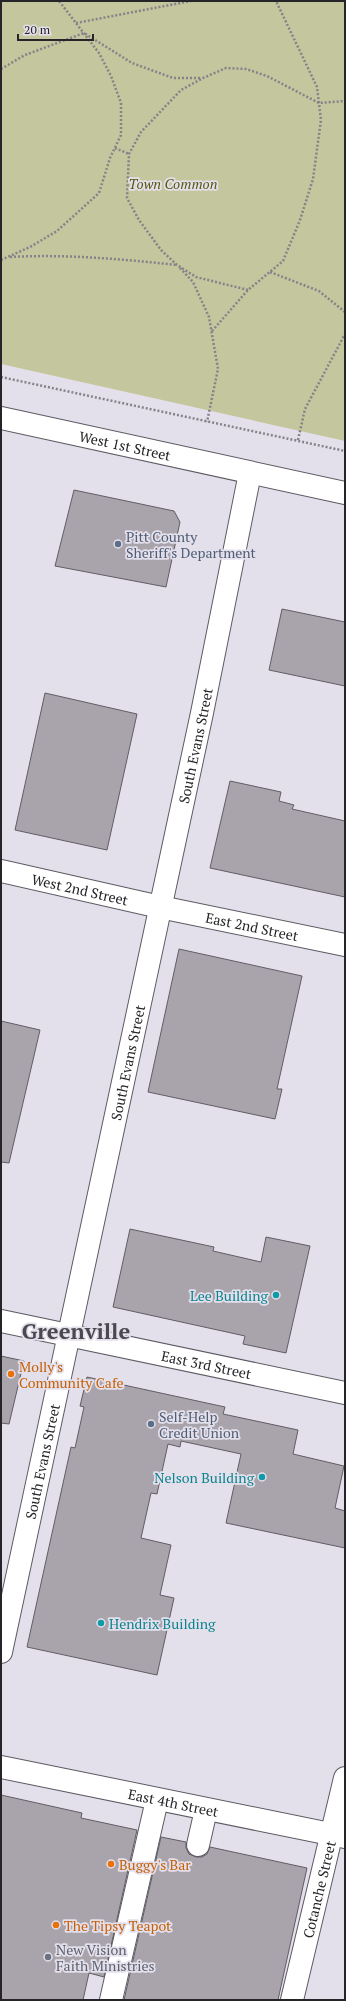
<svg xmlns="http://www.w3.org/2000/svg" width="346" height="2001" viewBox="0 0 346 2001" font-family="'PT Serif',serif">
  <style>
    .green { fill: #c4c69d }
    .building { fill: #a9a3ac; stroke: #625c65 }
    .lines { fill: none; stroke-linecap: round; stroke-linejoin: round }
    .minor-casing { stroke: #5d5a63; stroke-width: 24 }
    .path { stroke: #85828a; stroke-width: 2.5; stroke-dasharray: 2 2; stroke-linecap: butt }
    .minor { stroke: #fff; stroke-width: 22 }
    .service-dot { fill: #5c6f8a; stroke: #e4e0eb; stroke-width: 1.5 }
    .culture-dot { fill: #0f9aa8; stroke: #e4e0eb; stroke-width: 1.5 }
    .food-dot { fill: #e8710a; stroke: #e4e0eb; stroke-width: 1.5 }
    .worship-dot { fill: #6b7280; stroke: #e4e0eb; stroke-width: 1.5 }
    .labels { text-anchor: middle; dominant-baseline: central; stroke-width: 3.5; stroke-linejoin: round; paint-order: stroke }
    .park-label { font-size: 14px; font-style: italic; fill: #54550e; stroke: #e4e0eb }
    .street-label { font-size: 14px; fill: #252428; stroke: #e4e0eb }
    .service-label { font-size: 14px; fill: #4e5e75; stroke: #e4e0eb; text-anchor: start }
    .culture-label { font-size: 14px; fill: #0d838f; stroke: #e4e0eb; text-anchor: end }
    .food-label { font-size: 14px; fill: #c56008; stroke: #e4e0eb; text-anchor: start }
    .worship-label { font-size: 14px; fill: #5b616d; stroke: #e4e0eb; text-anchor: start }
    .town-label { font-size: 22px; font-weight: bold; fill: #4b4851; stroke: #e4e0eb }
  </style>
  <rect width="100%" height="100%" fill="#e4e0eb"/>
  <!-- green -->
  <path class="green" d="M1,1h344v440l-344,-77z"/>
  <!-- building -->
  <g class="building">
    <path d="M74,490l100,21 6,11 -14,65 -111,-21z"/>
    <path d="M282,609l63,13v64l-76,-16z"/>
    <path d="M45,693l92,21 -30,136 -92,-20z"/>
    <path d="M230,781l51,11 -2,9 15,4 -2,4 53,12v76l-135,-29z"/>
    <path d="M179,949l123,27 -25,113h5l-7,30 -127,-27z"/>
    <path d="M1,1021l39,9 -31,133 -8,-1z"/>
    <path d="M130,1229l84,18 -1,4 48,11 5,-25 44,9 -24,107 -43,-9 2,-8 -132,-29z"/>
    <path d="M1,1356l23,5 -15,63 -8,-1z"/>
    <path d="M87,1377l138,30 -2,7 75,16 -5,24 51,12 -9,42 10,3v37l-119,-25 15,-69 -60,-13 -1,6 -12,-3 -11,50 -6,-1 -10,45 30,7 -11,50 14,3 -17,77 -130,-28 44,-200 4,1 9,-41 -4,-1z"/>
    <path d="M1,1795l81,18 -1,5 56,12 -33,147 -15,-4 -6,27h-82z"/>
    <path d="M161,1837l25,5v6l3,6 7,3h6l5,-3 3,-7 97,21 -29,132h-154z"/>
  </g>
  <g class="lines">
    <defs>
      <g id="minor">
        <path id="s1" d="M1,418l344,75"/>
        <path id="s2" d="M1,871l159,36 185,38"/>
        <path id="s3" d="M1,1321l344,72"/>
        <path id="s4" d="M1,1652l201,-939 48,-240"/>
        <path id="s5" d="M1,1767l344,70"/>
        <path d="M198,1845l8,-35"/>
        <path d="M111,2000l46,-200"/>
        <path id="s6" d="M292,2000l53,-222"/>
      </g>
    </defs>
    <!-- minor casing -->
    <use href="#minor" class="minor-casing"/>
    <!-- path -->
    <g class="path">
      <path d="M76,23l115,-22"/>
      <path d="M1,69l24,-14 59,-22 48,30 41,15h29"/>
      <path d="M115,148l14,6"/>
      <path d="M10,257c56,-3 111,2 167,8"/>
      <path d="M1,260l29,-13 27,-16 42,-38 11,-35 11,-23v-32l-10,-27 -12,-23 -40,-52"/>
      <path d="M180,268l13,14 16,35 9,52 -11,53"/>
      <path d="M270,272l49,19 26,21"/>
      <path d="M248,290l-52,-13 -19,-12 -16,-15 -22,-30 -12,-22 2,-44 12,-22 40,-42 22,-12 23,-10 20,1 21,7 52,27 26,-2"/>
      <path d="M212,331l36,-41 35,-29 17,-41 13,-41 8,-59 -4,-33 -41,-86"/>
      <path d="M1,377l344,74"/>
      <path d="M298,440l7,-31 40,-75"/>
    </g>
    <!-- minor -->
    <use href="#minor" class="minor"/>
  </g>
  <!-- markers -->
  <g class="service-dot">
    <circle cx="118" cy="544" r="4"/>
    <circle cx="151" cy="1424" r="4"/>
  </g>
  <g class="culture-dot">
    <circle cx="276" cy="1295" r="4"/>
    <circle cx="262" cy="1477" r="4"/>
    <circle cx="101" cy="1623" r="4"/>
  </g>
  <g class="food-dot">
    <circle cx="11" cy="1374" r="4"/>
    <circle cx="111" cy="1864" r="4"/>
    <circle cx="56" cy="1925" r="4"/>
  </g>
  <circle class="worship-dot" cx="48" cy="1957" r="4"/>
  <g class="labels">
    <!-- park labels -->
    <g class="park-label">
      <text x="173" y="183">Town Common</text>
    </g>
    <!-- street labels -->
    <g class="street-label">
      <text stroke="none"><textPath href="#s1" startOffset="127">West 1st Street</textPath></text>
      <text stroke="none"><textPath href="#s4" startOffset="927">South Evans Street</textPath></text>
      <text stroke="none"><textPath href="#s2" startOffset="81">West 2nd Street</textPath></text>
      <text stroke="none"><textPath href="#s2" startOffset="257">East 2nd Street</textPath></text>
      <text stroke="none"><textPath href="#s4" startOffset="603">South Evans Street</textPath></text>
      <text stroke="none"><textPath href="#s3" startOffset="210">East 3rd Street</textPath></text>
      <text stroke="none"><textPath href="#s4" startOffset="195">South Evans Street</textPath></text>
      <text stroke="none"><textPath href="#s5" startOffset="176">East 4th Street</textPath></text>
      <text stroke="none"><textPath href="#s6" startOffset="114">Cotanche Street</textPath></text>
    </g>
    <!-- service labels -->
    <g class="service-label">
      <text x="126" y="536">Pitt County<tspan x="126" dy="16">Sheriff's Department</tspan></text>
      <text x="159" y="1416">Self-Help<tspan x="159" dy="16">Credit Union</tspan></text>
    </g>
    <!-- culture labels -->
    <g class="culture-label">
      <text x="268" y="1295">Lee Building</text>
      <text x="254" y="1477">Nelson Building</text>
      <text x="109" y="1623" text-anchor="start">Hendrix Building</text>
    </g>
    <!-- food labels -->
    <g class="food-label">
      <text x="19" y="1366">Molly's<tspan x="19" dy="16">Community Cafe</tspan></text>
      <text x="119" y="1864">Buggy's Bar</text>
      <text x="64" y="1925">The Tipsy Teapot</text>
    </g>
    <!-- worship labels -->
    <g class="worship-label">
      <text x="56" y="1949">New Vision<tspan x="56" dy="16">Faith Ministries</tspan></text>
    </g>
    <!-- town labels -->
    <g class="town-label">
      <text x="76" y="1330">Greenville</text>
    </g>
  </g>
  <!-- border -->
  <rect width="346" height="2001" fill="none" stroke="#252428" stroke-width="4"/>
  <!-- scale -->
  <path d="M18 34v6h75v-6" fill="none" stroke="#252428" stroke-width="2"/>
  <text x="24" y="34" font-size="12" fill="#252428" stroke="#e4e0eb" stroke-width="3" paint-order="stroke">20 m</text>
</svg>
